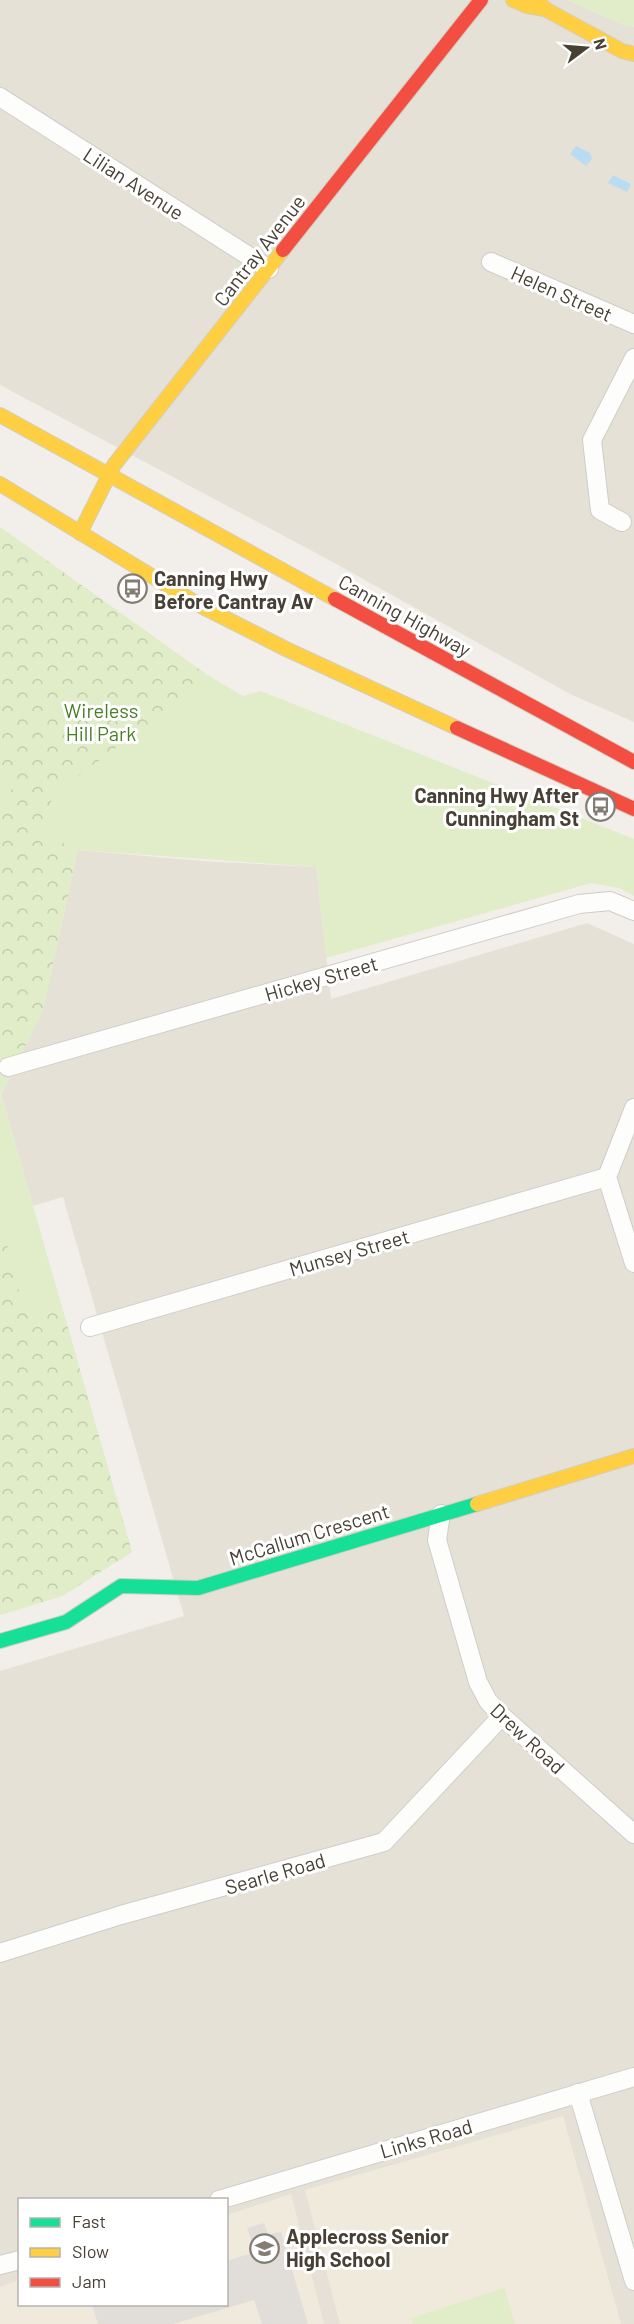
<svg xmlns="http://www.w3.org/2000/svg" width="634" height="2324" viewBox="0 0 634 2324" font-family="Barlow,sans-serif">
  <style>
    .residential { fill: #e6e1d7; fill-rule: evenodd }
    .education { fill: #f0eadc }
    .green { fill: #e0edc8 }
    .forest { fill: url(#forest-crowns) }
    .parking { fill: #e1deda }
    .water { fill: #b9dcf2 }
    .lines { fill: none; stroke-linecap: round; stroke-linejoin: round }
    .street-casing { stroke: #d0cdc8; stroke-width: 20 }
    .fast-casing { stroke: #d3cec2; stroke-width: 16 }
    .slow-casing { stroke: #d3cec2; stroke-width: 16 }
    .jam-casing { stroke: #d3cec2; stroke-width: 16 }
    .street { stroke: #fdfdfc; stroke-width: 18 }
    .fast { stroke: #16e098; stroke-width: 14 }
    .slow { stroke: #ffcf43; stroke-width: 14 }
    .jam { stroke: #f24e42; stroke-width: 14 }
    .labels { text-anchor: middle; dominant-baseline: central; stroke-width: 6; stroke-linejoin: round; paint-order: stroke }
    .street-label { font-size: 20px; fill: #484035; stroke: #fff }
    .poi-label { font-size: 20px; font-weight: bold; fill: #484035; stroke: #fff; text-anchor: start }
    .park-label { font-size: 20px; fill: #497e25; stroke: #fff }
  </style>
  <defs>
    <pattern id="forest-crowns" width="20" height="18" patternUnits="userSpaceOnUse" patternTransform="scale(1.5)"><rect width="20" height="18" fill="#e0edc8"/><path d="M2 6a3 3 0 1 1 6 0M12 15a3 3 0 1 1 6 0" fill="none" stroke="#c2ccac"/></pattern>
  </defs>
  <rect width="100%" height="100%" fill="#f2efea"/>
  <!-- residential -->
  <g class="residential">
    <path d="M0,0h567l57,25 10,2v695l-64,-28 -241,-134 -329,-175z"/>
    <path d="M78,850l124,11 114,6 15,132 256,-76 47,21v1380h-634v-653l184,-55 -121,-419 -30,9 -32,-112 42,-84zM20,2200h206v104h-206z"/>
  </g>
  <!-- education -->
  <g class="education">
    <path d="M563,2116l58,208h-281l-35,-134z"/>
    <path d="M291,2194l33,130h-324v-37l19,-7 1,24h206l1,-89z"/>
  </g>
  <!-- green -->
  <g class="green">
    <path d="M567,0h67v27l-10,-2z"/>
    <path d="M0,527l206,147 37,22 18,-5 373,148v57l-15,-8 -28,-5 -265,75 -10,-91 -238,-17 -35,160 -42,84 131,458 -70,44 -62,19z"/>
    <path d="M504,2288l11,36h-102l-2,-6z"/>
  </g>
  <!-- forest -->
  <g class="forest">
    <path d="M0,527l206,147 -41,38 -113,83 -6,40 32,15 -35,160 -22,45 -21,-5v-248l13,-14 -13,-17z"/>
    <path d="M0,1217l24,94 37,-8 71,249 -70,44 -62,19z"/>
  </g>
  <!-- parking -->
  <path class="parking" d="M264,2223l4,11 13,-2 27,92h-46l-8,-24 -81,24h-75l-6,-19 134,-1 1,-43 28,-9 -8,-24z"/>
  <!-- water -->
  <g class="water">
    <path d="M576,146l14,7 2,6 -6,7 -16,-12z"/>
    <path d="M613,175l18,9 -4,8 -19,-9z"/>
  </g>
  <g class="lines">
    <defs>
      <g id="street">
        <path d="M0,97l269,172"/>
        <path d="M491,262l143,62"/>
        <path d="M622,522l-22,-12 -8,-70 42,-82"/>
        <path d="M8,1067l571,-163 31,-3 24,10"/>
        <path d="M634,1108l-27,69 27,86"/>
        <path d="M90,1327l517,-150"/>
        <path d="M441,1514l-4,26 41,142 10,19 14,15 132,118"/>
        <path d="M0,1953l121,-38 263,-73 118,-126"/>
        <path d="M578,2093l56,188"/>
        <path d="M219,2200l415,-123"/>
        <path d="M0,2265l20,-5"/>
      </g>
      <path id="fast" d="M0,1641l66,-19 55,-36 77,2 279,-84"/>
      <g id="slow">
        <path d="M513,0l14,6 18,3"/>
        <path d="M537,0l8,9 77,42 12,3"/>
        <path d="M0,415l335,184"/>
        <path d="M0,484l201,122 85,43 171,79"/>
        <path d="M80,533l34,-68 169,-215"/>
        <path d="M477,1504l157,-48"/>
      </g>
      <g id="jam">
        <path d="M283,250l198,-250"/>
        <path d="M335,599l299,163"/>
        <path d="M457,728l177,81"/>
      </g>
    </defs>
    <!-- street casing -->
    <use href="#street" class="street-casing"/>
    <!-- fast casing -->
    <use href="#fast" class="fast-casing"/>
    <!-- slow casing -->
    <use href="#slow" class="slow-casing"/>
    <!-- jam casing -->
    <use href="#jam" class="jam-casing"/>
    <!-- street -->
    <use href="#street" class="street"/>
    <!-- fast -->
    <use href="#fast" class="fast"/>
    <!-- slow -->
    <use href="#slow" class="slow"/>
    <!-- jam -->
    <use href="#jam" class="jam"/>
  </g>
  <!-- icons -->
  <defs>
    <symbol id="bus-ring" viewBox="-11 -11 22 22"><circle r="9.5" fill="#fff" stroke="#847d74" stroke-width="1.5"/><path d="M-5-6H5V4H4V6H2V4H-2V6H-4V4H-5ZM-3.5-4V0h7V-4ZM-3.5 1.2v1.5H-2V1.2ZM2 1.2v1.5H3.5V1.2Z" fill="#847d74"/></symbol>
    <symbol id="school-ring" viewBox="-11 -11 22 22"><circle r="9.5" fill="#fff" stroke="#847d74" stroke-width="1.5"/><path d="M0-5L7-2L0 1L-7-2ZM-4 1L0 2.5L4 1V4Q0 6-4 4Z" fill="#847d74"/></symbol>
  </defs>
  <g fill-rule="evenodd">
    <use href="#bus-ring" x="116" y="572" width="33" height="33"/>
    <use href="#bus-ring" x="584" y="790" width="33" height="33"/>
    <use href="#school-ring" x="248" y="2232" width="33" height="33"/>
  </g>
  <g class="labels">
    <!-- street labels -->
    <g class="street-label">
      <text transform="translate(134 183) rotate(33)">Lilian Avenue</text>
      <text transform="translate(259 250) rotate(-52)">Cantray Avenue</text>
      <text transform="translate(562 293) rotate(24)">Helen Street</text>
      <text transform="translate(405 615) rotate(29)">Canning Highway</text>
      <text transform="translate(321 978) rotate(-16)">Hickey Street</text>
      <text transform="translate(349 1252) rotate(-16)">Munsey Street</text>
      <text transform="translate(309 1534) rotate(-17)">McCallum Crescent</text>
      <text transform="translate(528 1738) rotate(43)">Drew Road</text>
      <text transform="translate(275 1873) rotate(-16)">Searle Road</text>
      <text transform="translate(426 2138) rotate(-16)">Links Road</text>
    </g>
    <!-- poi labels -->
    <g class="poi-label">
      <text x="154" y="578">Canning Hwy<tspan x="154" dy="23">Before Cantray Av</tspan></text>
      <text x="579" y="795" text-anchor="end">Canning Hwy After<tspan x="579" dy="23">Cunningham St</tspan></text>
      <text x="286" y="2236">Applecross Senior<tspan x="286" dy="23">High School</tspan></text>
    </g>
    <!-- park labels -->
    <g class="park-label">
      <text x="101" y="710">Wireless<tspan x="101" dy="23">Hill Park</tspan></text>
    </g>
  </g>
  <!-- legend -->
  <rect x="18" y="2198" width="210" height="108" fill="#ffffff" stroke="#b6b3ae" stroke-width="1.5"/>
  <rect x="30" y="2218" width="30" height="9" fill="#16e098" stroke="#b6b3ae" stroke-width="1.5"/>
  <text x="72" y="2228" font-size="18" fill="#484035">Fast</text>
  <rect x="30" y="2248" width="30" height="9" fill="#ffcf43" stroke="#b6b3ae" stroke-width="1.5"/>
  <text x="72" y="2258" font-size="18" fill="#484035">Slow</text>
  <rect x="30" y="2278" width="30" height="9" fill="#f24e42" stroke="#b6b3ae" stroke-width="1.5"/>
  <text x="72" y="2288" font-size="18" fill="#484035">Jam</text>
  <!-- north arrow -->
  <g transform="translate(586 48) rotate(74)" stroke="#ffffff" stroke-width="4.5" paint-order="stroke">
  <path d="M0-4.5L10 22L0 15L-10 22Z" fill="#484035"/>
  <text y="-9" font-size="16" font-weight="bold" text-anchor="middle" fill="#484035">N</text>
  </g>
</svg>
